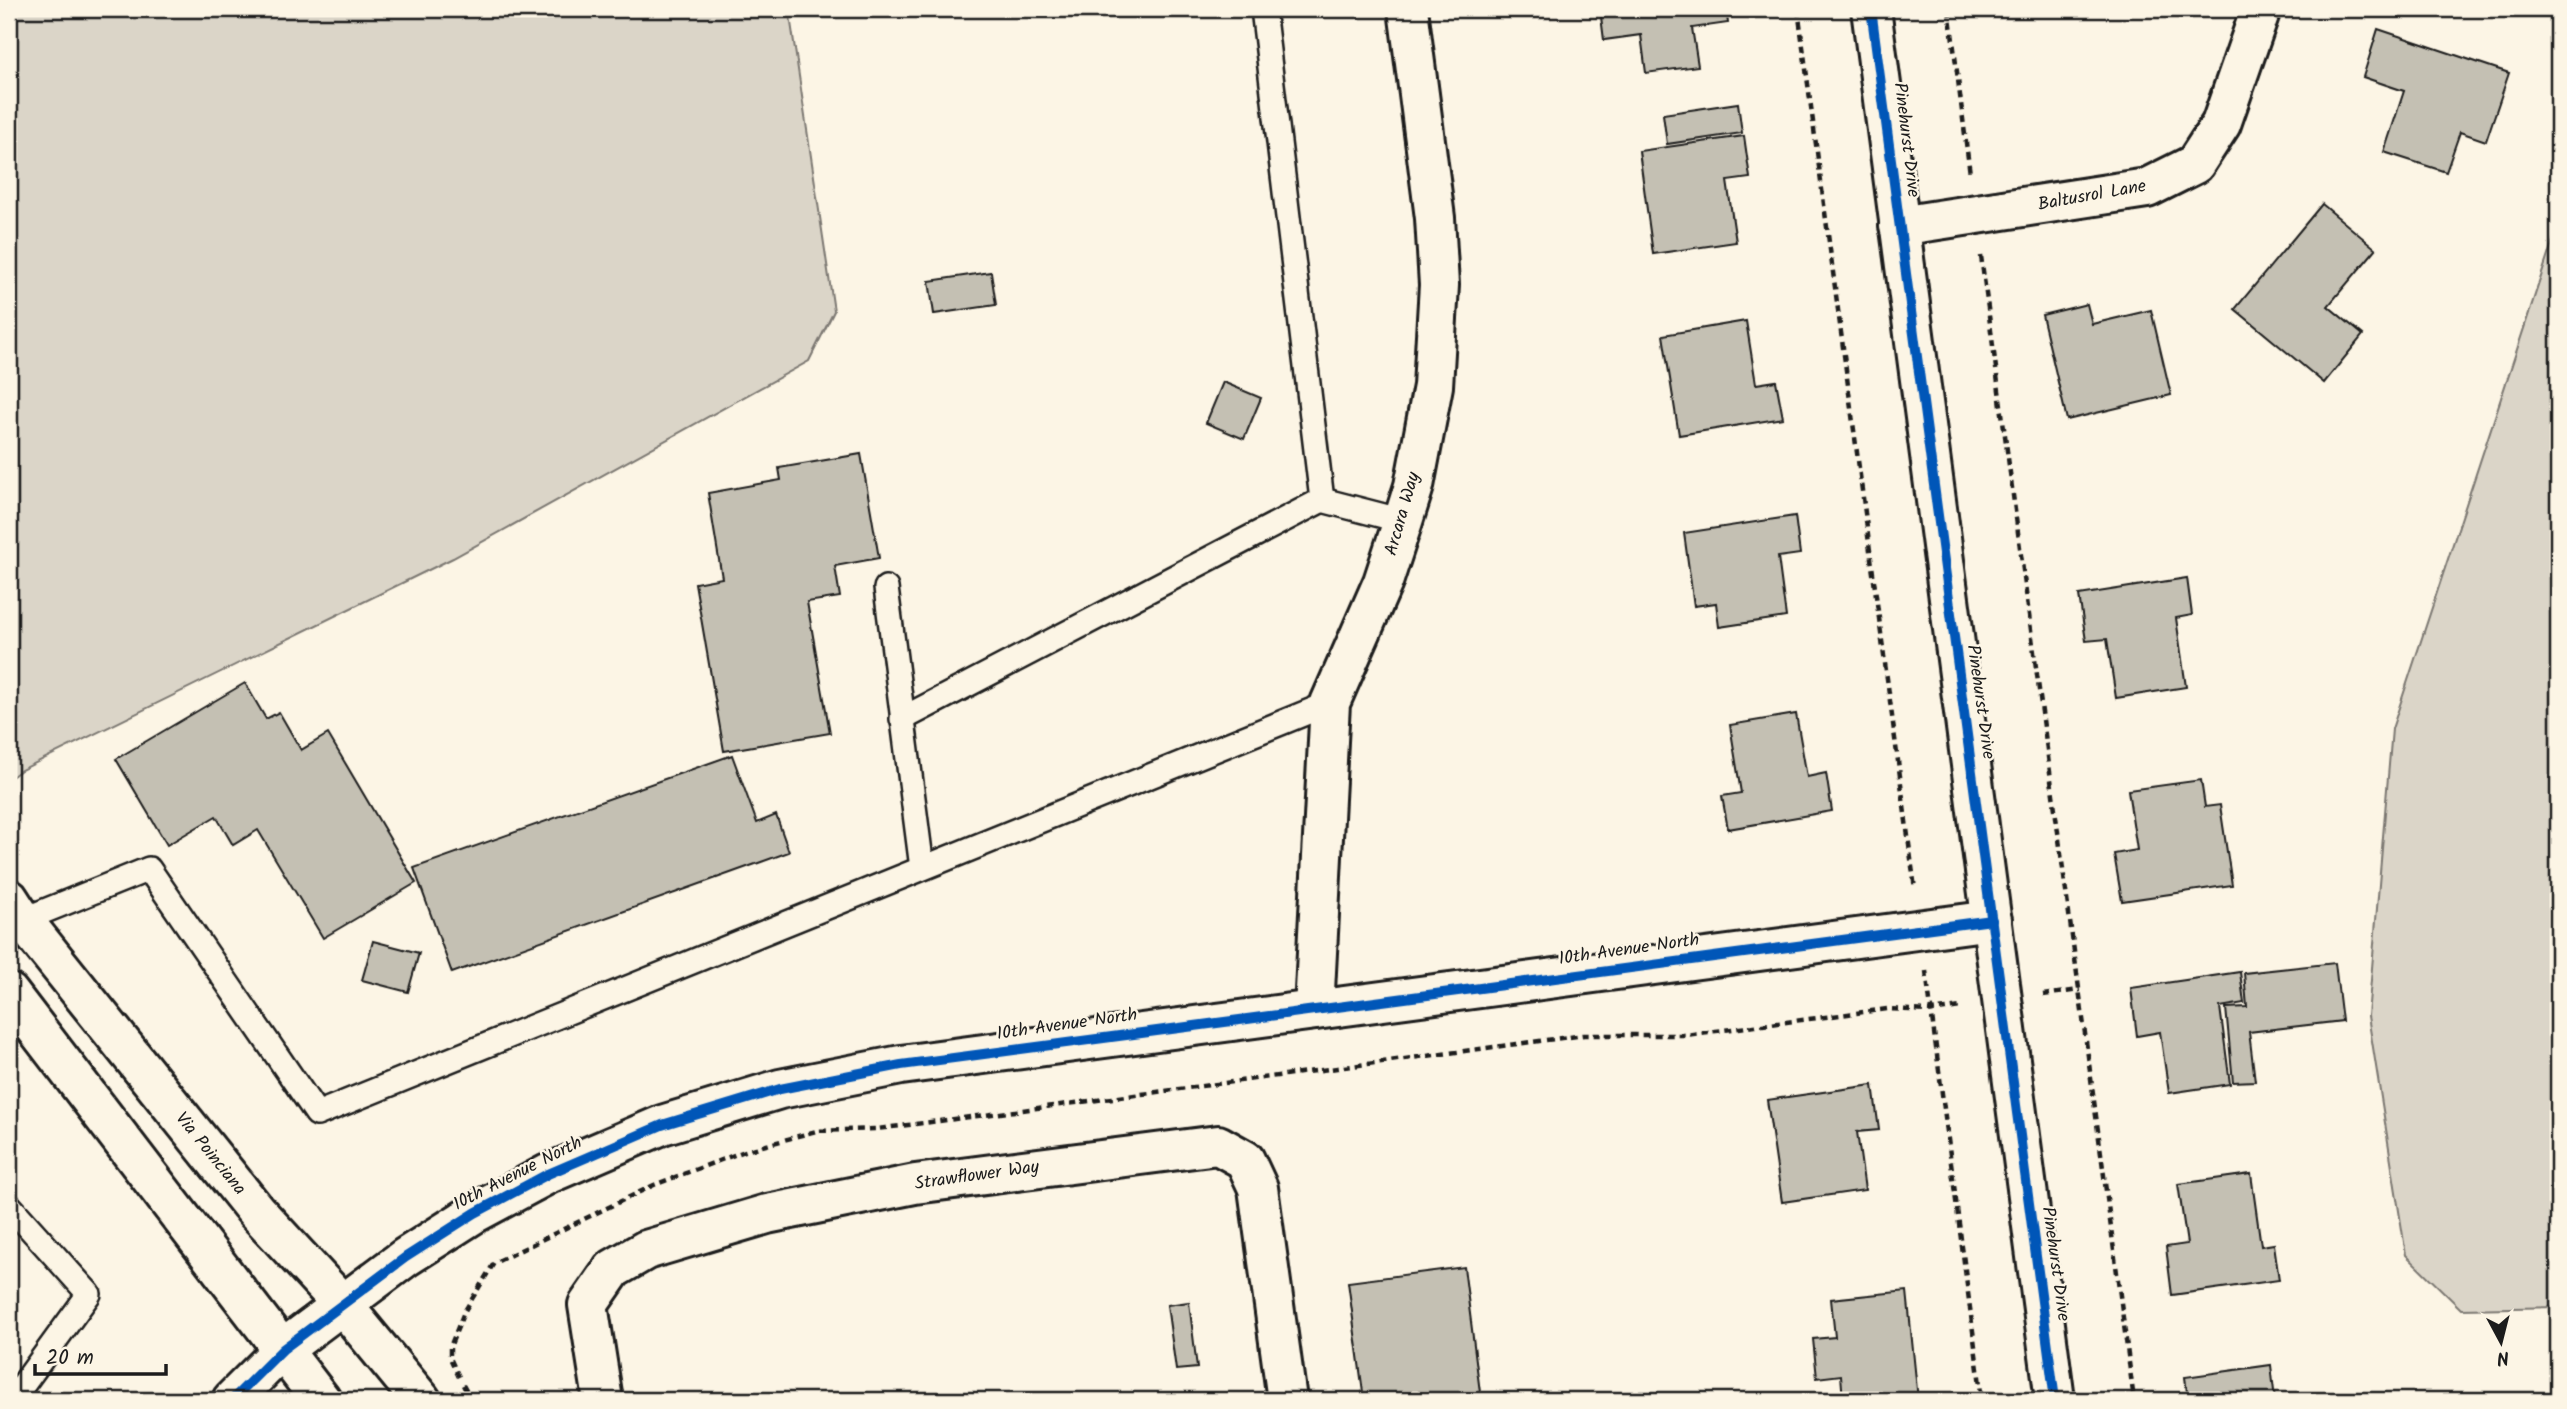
<svg xmlns="http://www.w3.org/2000/svg" width="2567" height="1409" viewBox="0 0 2567 1409" font-family="Kalam,sans-serif">
  <style>
    .green { fill: #dbd5c8; stroke: #7c7872; stroke-width: 2 }
    .building { fill: #c4c0b3; stroke: #1c1c1c; stroke-width: 2 }
    .lines { fill: none; stroke-linecap: round; stroke-linejoin: round }
    .lane-casing { stroke: #1c1c1c; stroke-width: 28 }
    .street-casing { stroke: #1c1c1c; stroke-width: 44 }
    .secondary-casing { stroke: #1c1c1c; stroke-width: 44 }
    .path { stroke: #1c1c1c; stroke-width: 4.5; stroke-dasharray: 7 5; stroke-linecap: butt }
    .lane { stroke: #fcf5e5; stroke-width: 23 }
    .street { stroke: #fcf5e5; stroke-width: 38 }
    .secondary { stroke: #fcf5e5; stroke-width: 38 }
    .cycleway-casing { stroke: #fcf5e5; stroke-width: 15 }
    .cycleway { stroke: #0057b8; stroke-width: 10 }
    .labels { text-anchor: middle; dominant-baseline: central; stroke-width: 5; stroke-linejoin: round; paint-order: stroke }
    .street-label { font-size: 18px; fill: #1c1c1c; stroke: #fcf5e5 }
  </style>
  <rect width="100%" height="100%" fill="#fcf5e5"/>
  <filter id="ink" filterUnits="userSpaceOnUse"><feTurbulence type="fractalNoise" baseFrequency=".0143" numOctaves="2"/><feDisplacementMap in="SourceGraphic" scale="14" xChannelSelector="R" yChannelSelector="G"/><feConvolveMatrix kernelMatrix="1 2 1 2 8 2 1 2 1" color-interpolation-filters="sRGB"/></filter>
  <g filter="url(#ink)">
    <!-- green -->
    <g class="green">
      <path d="M9,9h780l45,302 -25,50 -356,197 -432,212 -12,9z"/>
      <path d="M2558,225v1082l-97,2 -55,-54 -38,-239 24,-287z"/>
    </g>
    <!-- building -->
    <g class="building">
      <path d="M1600,9h126l2,14 -36,5 6,38 -52,7 -5,-38 -37,5z"/>
      <path d="M2378,29l131,44 -23,68 -26,-9 -14,40 -62,-20 20,-61 -41,-14z"/>
      <path d="M1738,103l4,30 -75,11 -4,-30z"/>
      <path d="M1744,136l6,42 -23,3 9,61 -83,12 -14,-103z"/>
      <path d="M2322,204l54,45 -48,57 35,29 -39,48 -89,-74z"/>
      <path d="M991,272l5,33 -62,9 -5,-33z"/>
      <path d="M2087,304l5,20 59,-14 20,85 -104,25 -25,-105z"/>
      <path d="M1746,321l10,63 20,-3 7,37 -104,17 -16,-100z"/>
      <path d="M1223,382l38,16 -17,41 -38,-16z"/>
      <path d="M861,454l18,104 -44,8 5,31 -33,5 23,131 -106,18 -29,-168 27,-5 -14,-85 73,-13 -2,-12z"/>
      <path d="M1795,516l5,38 -22,3 8,60 -67,10 -3,-24 -22,3 -10,-73z"/>
      <path d="M2187,578l5,37 -16,3 10,69 -70,11 -9,-59 -21,2 -7,-46z"/>
      <path d="M245,683l21,36 13,-7 22,38 27,-16 88,149 -93,55 -65,-108 -25,15 -17,-29 -49,29 -51,-86z"/>
      <path d="M1796,714l11,63 19,-4 6,38 -104,18 -6,-33 19,-3 -11,-68z"/>
      <path d="M732,755l25,68 19,-8 13,37 -337,121 -38,-105z"/>
      <path d="M2201,780l4,27 15,-2 12,80 -110,16 -8,-47 23,-4 -9,-60z"/>
      <path d="M373,941l46,12 -11,39 -46,-12z"/>
      <path d="M2335,963l7,58 -93,11 6,49 -22,1 -7,-74 21,-1 -3,-34z"/>
      <path d="M2240,972l4,31 -24,4 10,77 -61,9 -9,-61 -23,4 -6,-48z"/>
      <path d="M1873,1085l6,45 -22,2 8,58 -83,12 -15,-102z"/>
      <path d="M2251,1174l10,72 13,-2 5,36 -107,15 -6,-48 21,-3 -9,-60z"/>
      <path d="M1464,1267l17,133h-117l-16,-118z"/>
      <path d="M1907,1291l11,109h-75l-2,-25 -24,3 -4,-39 22,-2 -4,-38z"/>
      <path d="M1189,1302l8,66 -21,2 -9,-65z"/>
      <path d="M2271,1365l4,35h-87l-3,-23z"/>
    </g>
    <g class="lines">
      <defs>
        <g id="lane">
          <path d="M1322,500l81,21"/>
          <path d="M886,588l36,280"/>
          <path d="M902,719l420,-219 -59,-491"/>
          <path d="M15,923l134,-54 168,245 1013,-411"/>
          <path d="M9,1205l80,89 -77,106"/>
        </g>
        <g id="street">
          <path d="M1899,226l248,-38 48,-24 26,-40 40,-115"/>
          <path d="M9,899l13,20 234,292 86,93 79,96"/>
          <path d="M9,993l312,407"/>
          <path d="M1314,1010l16,-307 53,-121 20,-61 11,-35 19,-100 6,-101 -4,-67 -27,-209"/>
          <path d="M603,1400l-15,-95 25,-36 33,-19 121,-36 148,-30 303,-39 27,15 13,28 29,212"/>
        </g>
        <g id="secondary">
          <path d="M1871,9l184,1391"/>
          <path d="M232,1400l51,-51 123,-92 69,-44 73,-39 114,-49 118,-36 121,-24 1091,-145"/>
        </g>
      </defs>
      <!-- lane casing -->
      <use href="#lane" class="lane-casing"/>
      <!-- street casing -->
      <use href="#street" class="street-casing"/>
      <!-- secondary casing -->
      <use href="#secondary" class="secondary-casing"/>
      <!-- path -->
      <g class="path">
        <path d="M1798,9l117,880"/>
        <path d="M1949,9l21,165"/>
        <path d="M1981,256l153,1144"/>
        <path d="M1926,971l56,429"/>
        <path d="M2043,995l37,-5"/>
        <path d="M459,1377l-9,-19v-11l14,-35 30,-49 160,-78 91,-34 71,-20 61,-2 93,-12 614,-82h101l202,-26 44,2 30,-4"/>
        <path d="M463,1385l8,15"/>
      </g>
      <!-- lane -->
      <use href="#lane" class="lane"/>
      <!-- street -->
      <use href="#street" class="street"/>
      <!-- secondary -->
      <use href="#secondary" class="secondary"/>
      <defs>
        <g id="cycleway">
          <path d="M1871,9l184,1391"/>
          <path d="M232,1400l51,-51 123,-92 69,-44 73,-39 114,-49 118,-36 121,-24 1091,-145"/>
        </g>
      </defs>
      <!-- cycleway casing -->
      <use href="#cycleway" class="cycleway-casing"/>
      <!-- cycleway -->
      <use href="#cycleway" class="cycleway"/>
    </g>
  </g>
  <g class="labels">
    <!-- street labels -->
    <g class="street-label">
      <text transform="translate(1906 140) rotate(83)">Pinehurst Drive</text>
      <text transform="translate(2092 196) rotate(-10)">Baltusrol Lane</text>
      <text transform="translate(1403 514) rotate(-74)">Arcara Way</text>
      <text transform="translate(1980 702) rotate(82)">Pinehurst Drive</text>
      <text transform="translate(1629 950) rotate(-8)">10th Avenue North</text>
      <text transform="translate(1067 1025) rotate(-8)">10th Avenue North</text>
      <text transform="translate(210 1154) rotate(51)">Via Poinciana</text>
      <text transform="translate(518 1174) rotate(-27)">10th Avenue North</text>
      <text transform="translate(977 1176) rotate(-8)">Strawflower Way</text>
      <text transform="translate(2055 1264) rotate(82)">Pinehurst Drive</text>
    </g>
  </g>
  <!-- margin -->
  <rect width="2567" height="1409" fill="none" stroke="#fcf5e5" stroke-width="35"/>
  <rect x="18" y="18" width="2532" height="1374" fill="none" stroke="#1c1c1c" stroke-width="2.5" filter="url(#ink)"/>
  <!-- north arrow -->
  <g transform="translate(2501 1342) rotate(173)" stroke="#fcf5e5" stroke-width="5" paint-order="stroke">
  <path d="M0-5L12 26L0 18L-12 26Z" fill="#1c1c1c"/>
  <text y="-10" font-size="19" font-weight="bold" text-anchor="middle" fill="#1c1c1c">N</text>
  </g>
  <!-- scale -->
  <path d="M35 1364v10h131v-10" fill="none" stroke="#1c1c1c" stroke-width="3.5"/>
  <text x="46" y="1364" font-size="21" fill="#1c1c1c" stroke="#fcf5e5" stroke-width="5" paint-order="stroke">20 m</text>
</svg>
